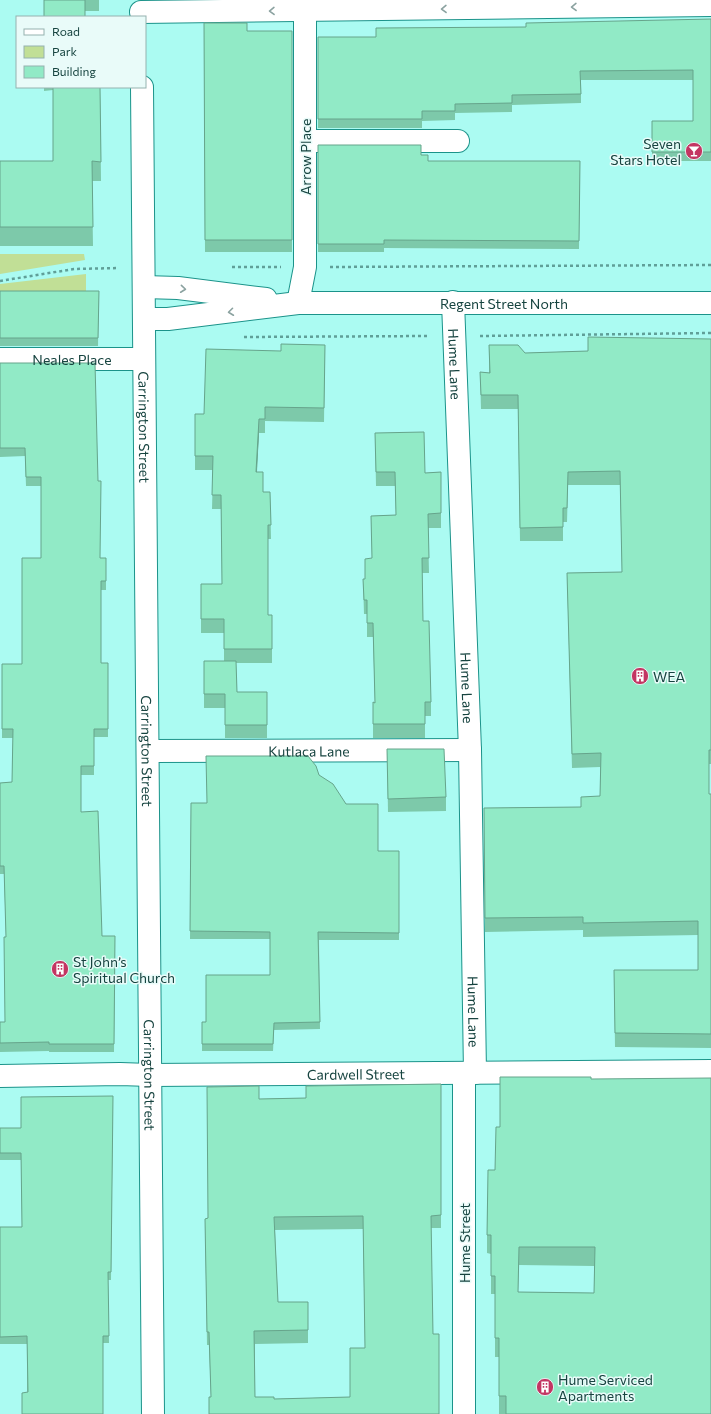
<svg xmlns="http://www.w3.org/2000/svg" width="711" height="1414" viewBox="0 0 711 1414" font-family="Commissioner,sans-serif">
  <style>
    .green { fill: #c1df96 }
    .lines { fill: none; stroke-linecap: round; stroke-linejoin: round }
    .minor-casing { stroke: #1b938a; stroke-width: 24 }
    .path { stroke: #609f98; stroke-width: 2.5; stroke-dasharray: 3 3; stroke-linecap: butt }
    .minor { stroke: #fff; stroke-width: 22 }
    .wall { fill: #7dc9aa; fill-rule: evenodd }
    .shaded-wall { fill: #66a48b }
    .building { fill: #91eac6; stroke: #66a48b; fill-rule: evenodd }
    .oneway { stroke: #8ba2a0 }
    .labels { text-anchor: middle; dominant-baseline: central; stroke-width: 3; stroke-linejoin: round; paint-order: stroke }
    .poi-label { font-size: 14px; fill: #174440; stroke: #e9fbf9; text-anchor: start }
    .street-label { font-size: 14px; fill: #174440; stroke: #e9fbf9 }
  </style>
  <rect width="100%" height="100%" fill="#abfbf2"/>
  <!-- green -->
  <g class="green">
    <path d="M0,254h84l1,6 -85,14z"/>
    <path d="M86,274v24h-86v-14z"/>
  </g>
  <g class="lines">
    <defs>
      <g id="minor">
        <path d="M141,12l570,-7"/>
        <path id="s1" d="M142,87l11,1327"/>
        <path d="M305,141h153"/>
        <path d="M144,287l34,1 88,11"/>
        <path id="s2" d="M453,302l17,448 5,323"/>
        <path d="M298,303l7,-36v-257"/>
        <path id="s3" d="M144,319h24l130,-16h413"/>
        <path id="s4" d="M0,359h144"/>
        <path id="s5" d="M148,751l322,-1"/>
        <path d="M464,1073v341"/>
        <path id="s6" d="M0,1076l120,-2 30,1 561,-4"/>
      </g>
    </defs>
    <!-- minor casing -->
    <use href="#minor" class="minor-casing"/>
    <!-- path -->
    <g class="path">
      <path d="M232,267h49"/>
      <path d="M330,267l381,-2"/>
      <path d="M0,281l74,-12 45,-1"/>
      <path d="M480,336l231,-3"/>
      <path d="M244,337l185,-1"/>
    </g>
    <!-- minor -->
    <use href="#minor" class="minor"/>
  </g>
  <!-- wall -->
  <g class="wall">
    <path d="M44,0h55v11h-14z"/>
    <path d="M711,19v142h-59v-40h41v-41h-112v23l-69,2v7l-57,1v7l-33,1v7h-104v-91h58l150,-10z"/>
    <path d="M204,23l43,8h45v221h-87z"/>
    <path d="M44,87h56l1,94h-9l1,65h-93v-85h53v-71l-9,1z"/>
    <path d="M318,145l103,10 7,6h152l-1,88 -195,-1v4h-66z"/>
    <path d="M0,291h99l-1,55h-98z"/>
    <path d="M711,339v425h-2v30h2v254l-96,-1 -1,-77h84v-35l-115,2v-7l-98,2 -1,-124 97,-1 19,-11v-29l-28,1 -5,-195 55,-1 -2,-87h-52l-1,37h-4v19h-43l-2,-132h-37l-1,-37 9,1v-28l36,8 63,-2z"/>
    <path d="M325,345l-1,77 -59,-1v12h-6l-2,39 6,20h7l1,47h-3v76h4v48h-36l1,29h30v46h-42v-30h-21v-47h20v-28h-23v-49h21l-1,-75h-9l1,-39h-18v-56h9l77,-63z"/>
    <path d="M0,363l98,118 2,77h6v32h-5v73h7v74h-14v38h-13v37l21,124h13l-1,116h-65v-1l-49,1v-30h5l1,-85 -2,-63h-4v-91l12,-1 1,-44h-11v-74h20l19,-106v-72h-15l-1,-30 -25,1z"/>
    <path d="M375,433l50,40 16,-1v56h-13l1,45h-7l1,48 8,81v14h-6v22h-52v-36l2,1 -2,-66h-6v-23h-3l-1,-35h2l7,-21 -1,-42 25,-1 -1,-29h-19z"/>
    <path d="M387,749l59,48v14l-58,1z"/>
    <path d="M319,775l27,29 32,47h21v89h-80l1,89 -46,1 -1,21h-71v-29h4l64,-47v-36h-80l1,-136h16z"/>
    <path d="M591,1079l120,335h-212v-57h-4v-63h-4v-40l-4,-1v-50l8,-33 5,-43zM519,1265l75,1v27l-76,-1z"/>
    <path d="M441,1084v144h-10l2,106 6,80 -228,-17 -2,-52h-2l-2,-126 3,-1 51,-119 47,-1zM363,1229l2,119 -15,49 -76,2 -19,-2v-53l53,-1v-41h-30l-3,-72z"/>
    <path d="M113,1096l-2,184h-3l1,63h-6l-76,49v-48h-27v-117h22l-1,-67h-21v-32h21z"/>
  </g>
  <!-- shaded-wall -->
  <path class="shaded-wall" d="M259,419v14l-3,52v-13z"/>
  <!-- building -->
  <g class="building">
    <rect x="44" y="0" width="41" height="17"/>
    <path d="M711,19v133h-59v-31h41v-51l-113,1 1,23 -69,1v8l-57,1v7h-33v8h-104v-82h58v-9l150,-1v-4z"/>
    <path d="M204,23h43v8h45v209h-87z"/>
    <path d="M53,87h47l1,75 -9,-1 1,66h-93v-66h53z"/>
    <path d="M318,145h103v10h7v6h152l-1,80 -195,-1v4h-66z"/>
    <path d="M0,291h99l-1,47h-98z"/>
    <path d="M588,337l123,2v411h-2v44h2v240l-96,-1 -1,-63h84v-49l-115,2v-6l-98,1 -1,-110 97,-1v-10l19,-1 1,-43 -29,1 -5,-181 55,-1 -2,-101 -52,1 -1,36h-4v19l-43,1 -2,-133h-37l-1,-23 10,1 -1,-28h29l7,8 63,-2z"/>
    <path d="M281,344l44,1 -1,63 -59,-1v12h-6l-3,53h7v20h7l1,33h-3v90h4v34h-48v-30h-23v-35h21l-1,-89h-9l1,-39h-18v-42h9l2,-65 75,2z"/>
    <path d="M0,363h95l3,118h3l-1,77h6v23h-5v82h7v66h-14v37h-13v46l17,-1 4,125h13l-1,108h-65v-2l-49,1v-21h5l-1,-85h2l-2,-71h-4v-83l12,-1 1,-53h-11v-65h20v-106h19v-81h-15l-1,-29h-25z"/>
    <path d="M424,432l1,41 16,-1v41l-13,1 1,44h-7l1,63h6l2,81h-6v22h-52v-22l2,1 -2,-80h-6v-23h-3l-1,-21h2v-20l7,-1 -1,-42 25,-1 -1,-43h-19l-1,-39z"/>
    <path d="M204,661h32l1,31h30v33h-42v-31h-21z"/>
    <path d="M387,749h57l2,48 -58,2z"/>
    <path d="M206,756h102l8,10 3,9 14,9 13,20h32v47h21v82l-81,-1 2,90 -46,1 -1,21h-71v-22h4v-47h64v-43l-80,-1 1,-128h16z"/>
    <path d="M500,1077h91v2l120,-1v336h-205v-18h-7v-58h-4v-62h-4v-41h-4l1,-65h7l1,-43h4zM519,1247h76l-1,46 -76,-1z"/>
    <path d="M441,1084v131l-10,1 2,118h6v80h-230v-17h2l-2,-65h-2l-2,-113 3,-1 -1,-131 52,-1v13l47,-1v-12zM363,1216l2,132h-15v49l-76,2v-2h-19l-1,-66 54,-1v-28h-30l-4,-85z"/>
    <path d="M113,1096l-2,176h-3l1,64h-6v78h-81v-21l6,-1 -1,-56 -27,1v-110h22l-1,-74h-21v-25h21v-31z"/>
  </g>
  <!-- one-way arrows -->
  <defs><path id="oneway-chevron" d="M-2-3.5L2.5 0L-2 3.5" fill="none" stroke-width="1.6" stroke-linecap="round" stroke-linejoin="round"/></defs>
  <g class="oneway">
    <use href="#oneway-chevron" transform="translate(574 7) rotate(179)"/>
    <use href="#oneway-chevron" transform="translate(444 9) rotate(179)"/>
    <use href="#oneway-chevron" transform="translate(272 11) rotate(179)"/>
    <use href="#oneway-chevron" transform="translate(183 289) rotate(6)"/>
    <use href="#oneway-chevron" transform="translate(231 312) rotate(173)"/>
  </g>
  <!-- icons -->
  <defs>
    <symbol id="bar-disc" viewBox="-11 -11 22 22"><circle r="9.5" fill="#c33562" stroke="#e9fbf9"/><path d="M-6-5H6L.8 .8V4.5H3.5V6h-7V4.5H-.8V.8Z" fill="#fff"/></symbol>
    <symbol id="building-disc" viewBox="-11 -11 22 22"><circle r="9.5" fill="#c33562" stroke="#e9fbf9"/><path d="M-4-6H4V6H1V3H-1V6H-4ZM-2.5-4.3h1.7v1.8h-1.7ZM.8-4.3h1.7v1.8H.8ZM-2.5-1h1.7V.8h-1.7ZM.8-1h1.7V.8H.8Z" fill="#fff"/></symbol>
  </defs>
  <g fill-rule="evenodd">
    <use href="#bar-disc" x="684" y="141" width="20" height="20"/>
    <use href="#building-disc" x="630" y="666" width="20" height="20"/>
    <use href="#building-disc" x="50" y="959" width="20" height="20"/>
    <use href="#building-disc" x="535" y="1377" width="20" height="20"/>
  </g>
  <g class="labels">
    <!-- poi labels -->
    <g class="poi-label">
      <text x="681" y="143" text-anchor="end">Seven<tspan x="681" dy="16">Stars Hotel</tspan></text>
      <text x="653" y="676">WEA</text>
      <text x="73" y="961">St John’s<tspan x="73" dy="16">Spiritual Church</tspan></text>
      <text x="558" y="1379">Hume Serviced<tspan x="558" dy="16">Apartments</tspan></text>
    </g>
    <!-- street labels -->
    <g class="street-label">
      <text transform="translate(305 157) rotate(-90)">Arrow Place</text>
      <text stroke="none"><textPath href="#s3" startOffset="361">Regent Street North</textPath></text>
      <text stroke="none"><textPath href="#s4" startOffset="72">Neales Place</textPath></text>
      <text stroke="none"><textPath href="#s2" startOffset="62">Hume Lane</textPath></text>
      <text stroke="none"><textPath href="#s1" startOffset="340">Carrington Street</textPath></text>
      <text stroke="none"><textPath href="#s2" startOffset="386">Hume Lane</textPath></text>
      <text stroke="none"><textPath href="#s1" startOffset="664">Carrington Street</textPath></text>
      <text stroke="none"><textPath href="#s5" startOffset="161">Kutlaca Lane</textPath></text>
      <text stroke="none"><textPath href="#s2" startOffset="710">Hume Lane</textPath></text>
      <text stroke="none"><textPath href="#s1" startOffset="988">Carrington Street</textPath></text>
      <text stroke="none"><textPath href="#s6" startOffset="356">Cardwell Street</textPath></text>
      <text transform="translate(464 1243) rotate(-90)">Hume Street</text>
    </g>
  </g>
  <!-- legend -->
  <rect x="16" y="16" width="130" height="72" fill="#e9fbf9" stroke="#95b2af"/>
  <rect x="24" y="29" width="20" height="6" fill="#ffffff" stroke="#95b2af"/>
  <text x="52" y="36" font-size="12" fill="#174440">Road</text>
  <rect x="24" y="46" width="20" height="12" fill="#c1df96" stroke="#95b2af"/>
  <text x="52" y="56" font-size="12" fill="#174440">Park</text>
  <rect x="24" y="66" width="20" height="12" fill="#91eac6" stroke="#95b2af"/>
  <text x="52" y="76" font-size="12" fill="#174440">Building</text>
</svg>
